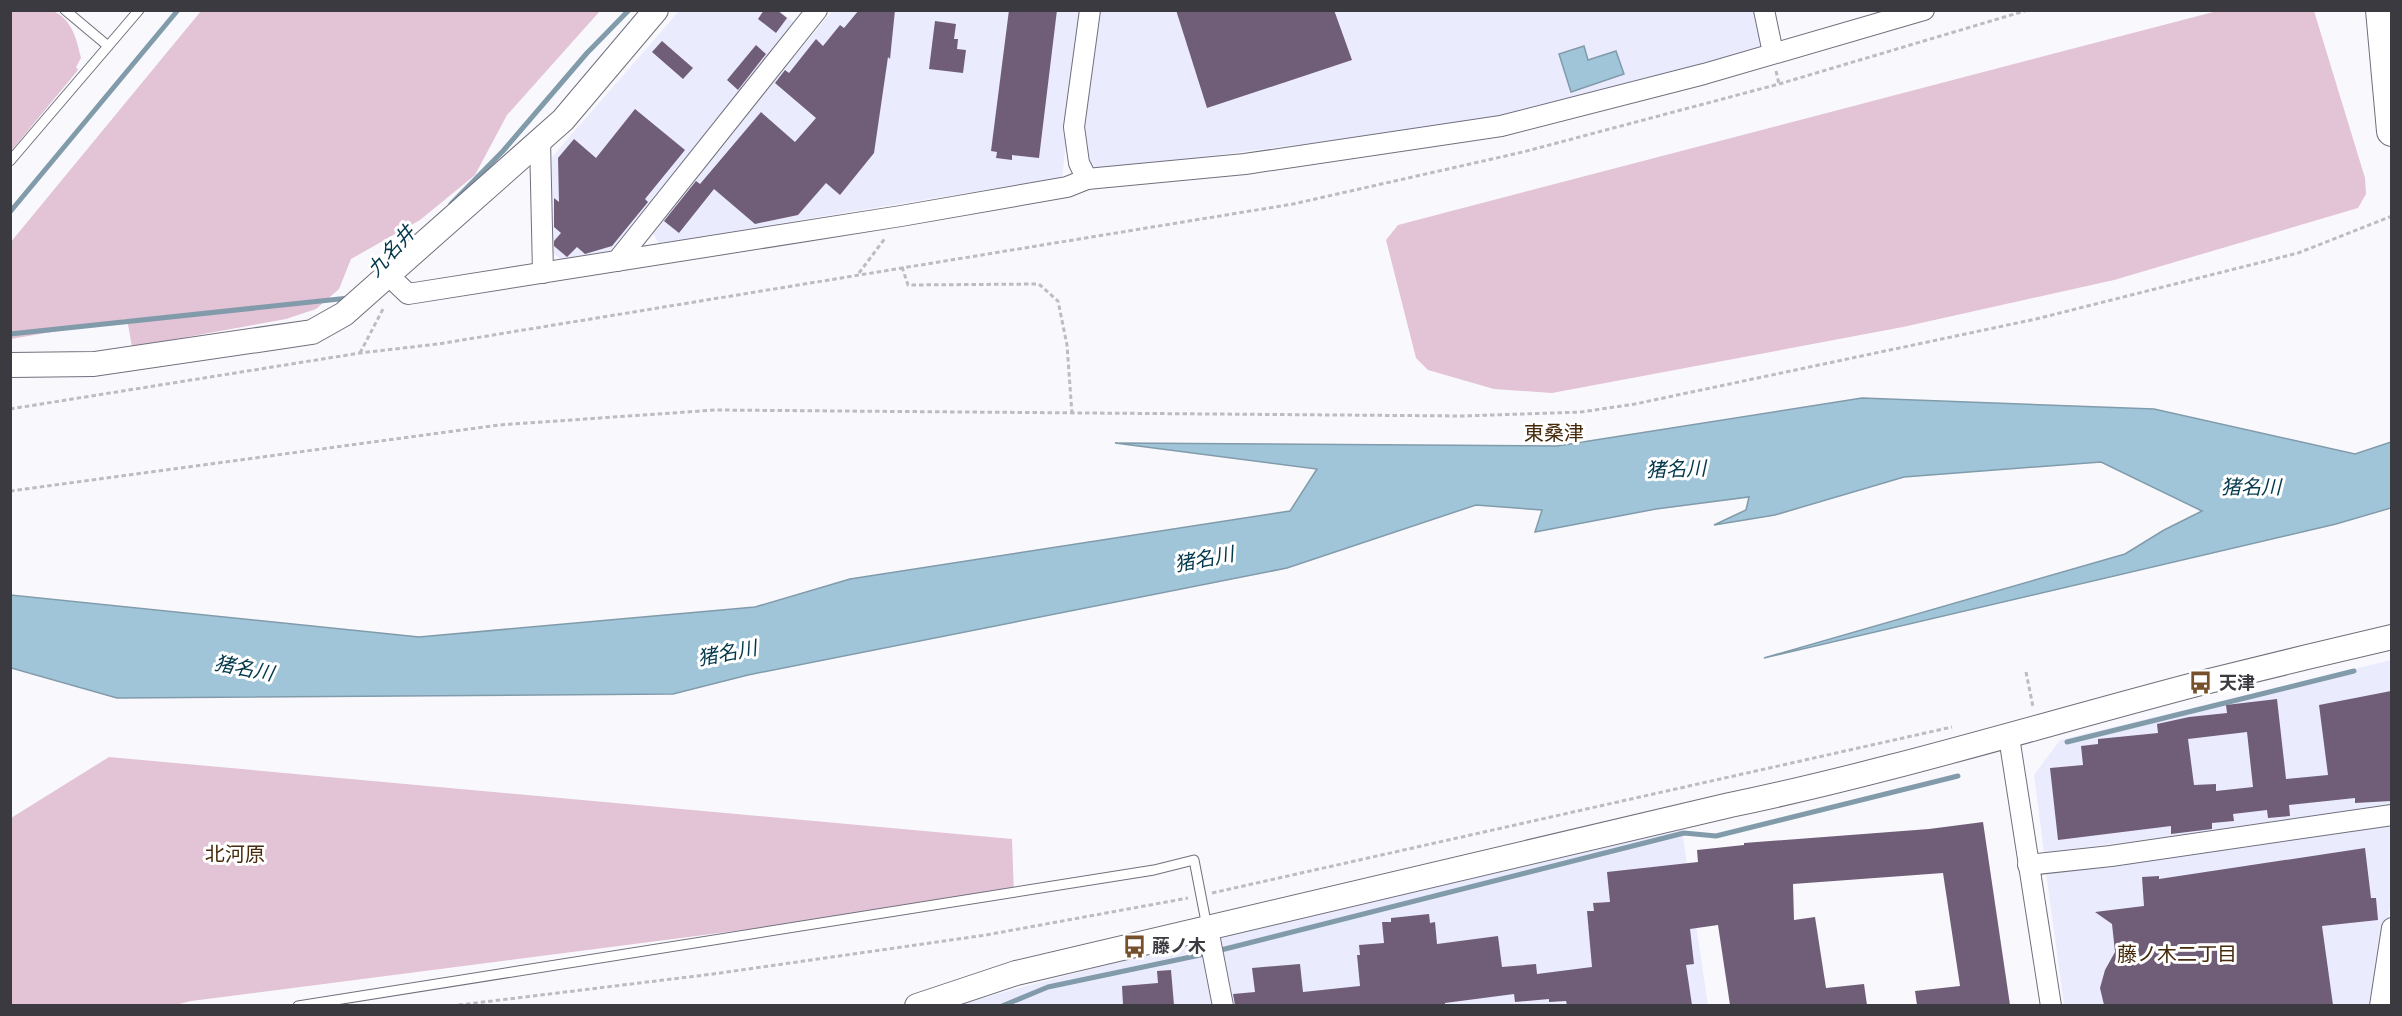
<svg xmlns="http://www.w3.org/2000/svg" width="2402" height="1016" viewBox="0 0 2402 1016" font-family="Cabin,'Noto Sans JP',sans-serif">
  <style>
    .built { fill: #ebebfe }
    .green { fill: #e3c3d6 }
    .water { fill: #a0c5d9; stroke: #819bab; stroke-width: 1.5 }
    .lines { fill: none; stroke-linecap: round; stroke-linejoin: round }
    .stream { stroke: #819bab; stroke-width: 5 }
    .building { fill: #705e79; fill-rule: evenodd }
    .service-casing { stroke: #70707e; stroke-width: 11 }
    .minor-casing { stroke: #70707e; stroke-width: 22 }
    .tertiary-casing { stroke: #70707e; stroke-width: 26 }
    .primary-casing { stroke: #70707e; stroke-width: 32 }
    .path { stroke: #bcbcc1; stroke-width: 3; stroke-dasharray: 4.5 3; stroke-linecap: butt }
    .service { stroke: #fff; stroke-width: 9 }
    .minor { stroke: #fff; stroke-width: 20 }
    .tertiary { stroke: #fff; stroke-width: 24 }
    .primary { stroke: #fff; stroke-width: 30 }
    .labels { text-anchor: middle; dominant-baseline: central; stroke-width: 6; stroke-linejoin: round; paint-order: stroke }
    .poi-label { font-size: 18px; font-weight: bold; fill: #3a3a40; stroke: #fff; text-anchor: start }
    .water-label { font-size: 20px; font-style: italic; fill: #03384c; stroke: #fff }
    .neighbourhood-label { font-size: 20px; fill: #462a0b; stroke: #fff }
  </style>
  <rect width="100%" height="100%" fill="#f9f9fd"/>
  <!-- built -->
  <g class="built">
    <path d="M679,11h101l17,14 -183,224 -11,5 -41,6 -11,-8 1,-95z"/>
    <path d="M832,11h249l-19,168 -28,3 -375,61 -8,-12z"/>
    <path d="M1100,11h657l9,38 -266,70 -408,52 -6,-15 -1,-29z"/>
    <path d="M2391,660v147l-347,46 -10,-78 26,-35z"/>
    <path d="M2391,826v72l-15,107h-312l-18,-132z"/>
    <path d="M1682,830l26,175h-480l-13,-67z"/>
    <path d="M1205,939l12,67h-261l48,-14z"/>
  </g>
  <!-- green -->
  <g class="green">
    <path d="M11,10c9,0 34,-2 42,1 19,8 24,29 28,47l-5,9 2,3 -67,81z"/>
    <path d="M2221,10l93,1 51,167 1,16 -8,14 -244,72 -211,47 -351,66 -58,-4 -66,-19 -12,-12 -30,-118 12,-15z"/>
    <path d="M201,11h399l-93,104 -32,60 -55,45 -69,39 -12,30 -23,20 -30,10 -154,28 -5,-28 -116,20 -1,-96z"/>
    <path d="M109,757l903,82 2,56 -823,106 -16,4 -164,1v-188z"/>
  </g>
  <!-- water -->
  <g class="water">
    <path d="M1584,46l4,14 28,-9 8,23 -53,18 -12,-38z"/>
    <path d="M1862,398l292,11 201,45 36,-12v66l-55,16 -572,134 361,-104 39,-24 38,-19 -101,-49 -197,15 -129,38 -61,10 32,-15 3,-13 -93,12 -121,23 7,-22 -66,-5 -189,63 -539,107 -75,19 -556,4 -106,-30v-73l408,42 336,-30 95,-28 440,-68 27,-42 -202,-26 442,3z"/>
  </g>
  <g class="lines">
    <!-- stream -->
    <g class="stream">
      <path d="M451,204l52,-53 84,-98 42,-43"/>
      <path d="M10,212l168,-202"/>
      <path d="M10,334l339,-36"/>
      <path d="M2067,742l287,-71"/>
      <path d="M1002,1006l46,-19 157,-33 479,-121 32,3 242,-60"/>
    </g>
  </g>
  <!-- building -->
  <g class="building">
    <path d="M764,10h13l10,8 -11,15 -18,-14z"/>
    <path d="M859,10h36l-5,49 -2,-2 -14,96 -34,42 -14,-12 -28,32 -43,9 -41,-35 -35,44 -15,-12 32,-40 4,3 61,-72 34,30 21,-24 -41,-35 10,-13 4,3 27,-34 7,7 17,-21 4,3z"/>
    <path d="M1009,10h48l-18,148 -27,-3v5l-16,-2 1,-6 -6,-1z"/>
    <path d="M1176,10h158l18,50 -145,48z"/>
    <path d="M935,21l21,3 -2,15h4l-1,10 9,1 -3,23 -34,-4z"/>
    <path d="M662,41l31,27 -10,11 -31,-27z"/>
    <path d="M756,45l10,9 -28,36 -11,-10z"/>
    <path d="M635,109l50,41 -40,49 3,3 -36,44 -27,8 -8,-7 -10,10 -13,-11v-5l7,-8 -7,-6v-29l5,4 -1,-44 16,-19 22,19z"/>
    <path d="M2391,691v110l-36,2v-5l-66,7 1,11 -22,2 -1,-8 -34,4 1,7 -22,2v6l-41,5v-8l-113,14 -8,-72 33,-3 -2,-19 17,-2v-5l60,-6 -1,-9 32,-7 38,-4 -1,-8 51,-6 9,80 42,-4 -9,-70zM2247,732l6,55 -37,4v-7l-22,1 -6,-46z"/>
    <path d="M1983,822l27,183h-93l-2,-14 45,-5 -17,-113 -150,11 1,36 21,-3 11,71 38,-4 3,21h-137l-12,-80 -28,4 4,35 -8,1 6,40h-125l-1,-4 -17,1v-3l-34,3 -1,-8 -69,9v2h-210l-2,-11 22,-2 -3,-24 48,-4 3,28 57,-6 -3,-31h3l-1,-10 25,-2 -2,-21h9v-4l38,-4 1,9 5,-1 2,22 61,-8 4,31 34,-3 1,10 55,-7 -5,-56h7l-1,-8 17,-1 -3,-30 91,-10 -1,-12 47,-5v-2l185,-14z"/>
    <path d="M2365,848l6,50h5l2,22 -56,6 11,79h-229l-4,-17 5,-18 10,-18 -3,-28 -17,-12 49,-6 -2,-29 17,-1v3z"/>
    <path d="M1171,970l3,35h-51l-1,-19 36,-3 -1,-12z"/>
  </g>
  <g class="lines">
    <defs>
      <g id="service">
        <path d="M65,10l43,36"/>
        <path d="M10,161l129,-151"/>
        <path d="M298,1006l856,-136 40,-10 13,67"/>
      </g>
      <g id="minor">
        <path d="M1764,10l9,43"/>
        <path d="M540,140l3,133"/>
        <path d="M1087,179l-8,-16 -5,-36 16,-117"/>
        <path d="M617,261l200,-251"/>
        <path d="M388,275l20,19 493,-78 166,-29 20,-8 158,-15 256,-38 203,-52 220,-64"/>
        <path d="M2009,737l42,269"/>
        <path d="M2028,865l83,-9 281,-41"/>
        <path d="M1208,929l15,77"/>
        <path d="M2380,1006l12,-78"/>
      </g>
      <g id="tertiary">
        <path d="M10,365l84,-1 218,-32 32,-18 219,-194 93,-110"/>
        <path d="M917,1006l99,-33 714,-168c159,-33 314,-81 471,-122 64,-16 127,-31 191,-46"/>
      </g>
      <path id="primary" d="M2381,10l11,121"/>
    </defs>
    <!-- service casing -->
    <use href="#service" class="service-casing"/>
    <!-- minor casing -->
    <use href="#minor" class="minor-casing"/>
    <!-- tertiary casing -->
    <use href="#tertiary" class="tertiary-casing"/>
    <!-- primary casing -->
    <use href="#primary" class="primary-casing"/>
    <!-- path -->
    <g class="path">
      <path d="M1776,71l3,13"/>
      <path d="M902,267l6,18 131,-1 19,17 9,44 5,69"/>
      <path d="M859,273l27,-36"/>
      <path d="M360,353l23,-44"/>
      <path d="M10,409l350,-56 78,-9 855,-140 230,-52 256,-68 249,-74"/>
      <path d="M10,491l489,-66 216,-15 747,6 119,-4 54,-8 401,-85 262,-66 94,-37"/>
      <path d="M2026,672l7,35"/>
      <path d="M1212,893l740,-166"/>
      <path d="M451,1006l262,-32 273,-39 202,-37"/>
    </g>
    <!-- service -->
    <use href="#service" class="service"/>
    <!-- minor -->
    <use href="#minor" class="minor"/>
    <!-- tertiary -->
    <use href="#tertiary" class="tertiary"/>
    <!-- primary -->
    <use href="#primary" class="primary"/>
  </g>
  <!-- icons -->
  <defs>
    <symbol id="bus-bare" viewBox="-9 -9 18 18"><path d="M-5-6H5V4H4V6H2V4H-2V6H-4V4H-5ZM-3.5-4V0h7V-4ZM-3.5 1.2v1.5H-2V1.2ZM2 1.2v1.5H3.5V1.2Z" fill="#75502b" stroke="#fff" stroke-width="2.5" paint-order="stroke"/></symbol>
  </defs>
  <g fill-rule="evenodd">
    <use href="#bus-bare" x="2184" y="666" width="33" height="33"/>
    <use href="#bus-bare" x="1118" y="930" width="33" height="33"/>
  </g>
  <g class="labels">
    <!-- poi labels -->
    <g class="poi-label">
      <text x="2219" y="683">天津</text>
      <text x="1152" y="946">藤ノ木</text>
    </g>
    <!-- water labels -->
    <g class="water-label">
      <text transform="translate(391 251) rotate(-48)">九名井</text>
      <text transform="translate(1676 469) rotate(-2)">猪名川</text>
      <text x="2251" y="487">猪名川</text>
      <text transform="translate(1204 559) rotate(-11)">猪名川</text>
      <text transform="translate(727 653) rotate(-11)">猪名川</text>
      <text transform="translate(244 668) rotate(11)">猪名川</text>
    </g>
    <!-- neighbourhood labels -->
    <g class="neighbourhood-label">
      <text x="1554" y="433">東桑津</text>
      <text x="235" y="854">北河原</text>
      <text x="2177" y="954">藤ノ木二丁目</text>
    </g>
  </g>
  <!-- border -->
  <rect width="2402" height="1016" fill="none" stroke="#3a3a40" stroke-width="24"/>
</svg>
